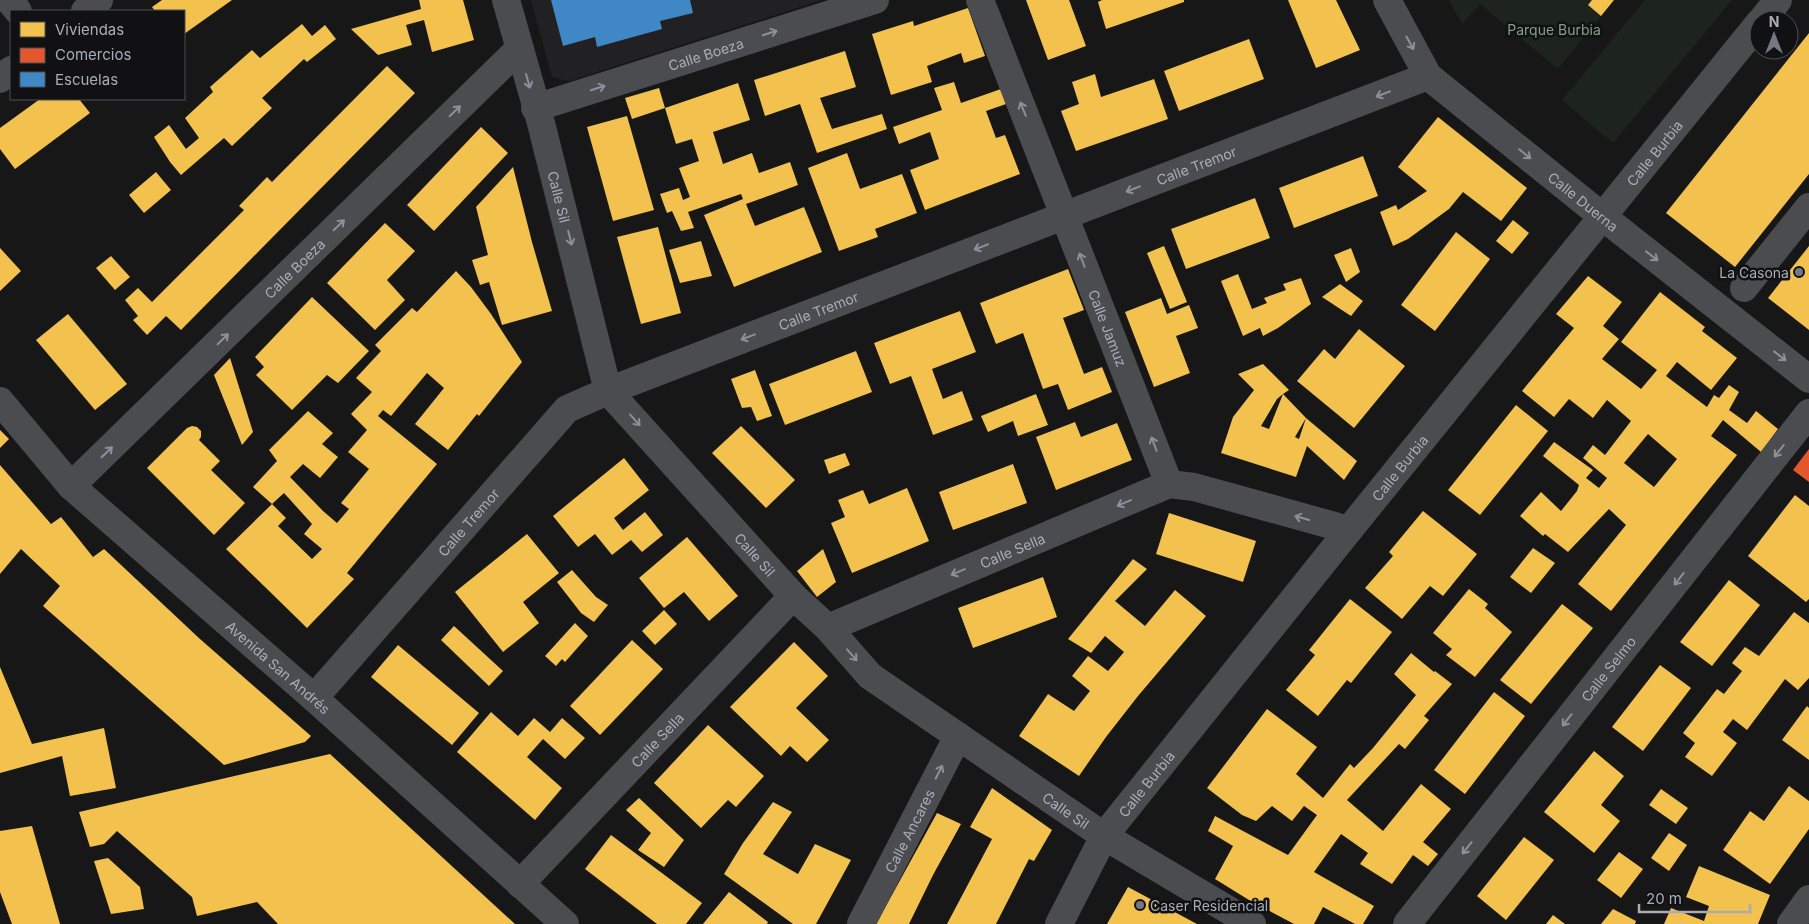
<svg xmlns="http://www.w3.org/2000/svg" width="1809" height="924" viewBox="0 0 1809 924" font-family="Inter,sans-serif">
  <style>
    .built { fill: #212123 }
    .green { fill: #1d241e }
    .homes { fill: #f2c14e; fill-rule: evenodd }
    .shops { fill: #e4572e }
    .schools { fill: #3f88c5 }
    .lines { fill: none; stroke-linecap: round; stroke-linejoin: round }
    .minor { stroke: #4b4c50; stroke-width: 28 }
    .oneway { stroke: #8c9099 }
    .poi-dot { fill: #757880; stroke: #111113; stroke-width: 2 }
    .labels { text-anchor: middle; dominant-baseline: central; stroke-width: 5; stroke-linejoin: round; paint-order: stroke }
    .park-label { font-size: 14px; fill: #7fa381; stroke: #111113 }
    .street-label { font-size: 14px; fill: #a8adb8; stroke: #111113 }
    .poi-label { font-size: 14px; fill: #a8adb8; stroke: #111113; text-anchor: end }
  </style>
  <rect width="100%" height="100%" fill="#171717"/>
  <!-- built -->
  <path class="built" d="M531,0h291l-253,81 -17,-4z"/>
  <!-- green -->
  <g class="green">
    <path d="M1449,0h165l-56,69 -78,-65 -18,20z"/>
    <path d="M1645,0h87l-119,143 -51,-43z"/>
  </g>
  <!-- homes -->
  <g class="homes">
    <path d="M162,0h70l-48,34v-23h-29l-3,-4z"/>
    <path d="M419,0h44l11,40 -42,12 -8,-32 -18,5 6,20 -34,10 -27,-26 70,-20z"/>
    <path d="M1026,0h43l17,46 -38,14z"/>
    <path d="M1102,0h82v2l-78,27 -8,-27z"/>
    <path d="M1288,0h48l24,50 -44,18z"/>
    <path d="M1592,0h22l-13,16 -13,-11z"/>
    <path d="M968,8l17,48 -21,7 -3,-10 -34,13 5,16 -41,13 -19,-61 41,-13 1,5z"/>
    <path d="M302,24l10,12 13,-11 11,14 -29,23 -3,-3 -42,39 10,10 -40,38 -8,-8 -43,37 -11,-13 -16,-25 15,-12 17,24 13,-11 -14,-20 28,-26 -3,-5 42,-37 8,8z"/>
    <path d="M1809,33v141l-74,93 -69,-54z"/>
    <path d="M1249,39l15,40 -85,32 -15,-40z"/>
    <path d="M845,51l11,36 -36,11 12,31 50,-15 5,15 -70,24 -17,-49 -35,12 -11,-36z"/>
    <path d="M387,66l28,27 -234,237 -15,-14 -19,19 -14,-15 5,-4 -13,-16 13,-12 14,14 92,-92 -5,-4 28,-29 5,5z"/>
    <path d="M1095,74l6,23 53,-18 14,40 -92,32 -15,-40 18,-7 -7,-22z"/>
    <path d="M954,82l7,21 40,-14 5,15 -20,7 10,27 9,-3 15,39 -95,36 -15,-40 29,-11 -9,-27 -31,12 -6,-17 49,-17 -8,-22z"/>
    <path d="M738,83l12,37 -37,12 10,32 29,-11 7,20 31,-11 8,23 -52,19 9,22 49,-19 18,45 -88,35 -30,-72 39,-16 -2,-5 -53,18 6,16 -13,3 -9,-20 -5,2 -7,-19 19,-6 4,12 7,-3 -11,-29 20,-7 -7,-22 -16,5 -11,-36z"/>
    <path d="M659,88l6,20 -33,11 -7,-21z"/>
    <path d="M40,99h39l11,14 -75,56 -15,-20v-21z"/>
    <path d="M627,116l27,94 -41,11 -26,-94z"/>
    <path d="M1438,117l89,71 -26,33 -38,-29 -14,17 -41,30 -15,7 -13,-34 16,-7 2,5 29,-19 -29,-24z"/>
    <path d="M481,127l27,26 -74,78 -27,-26z"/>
    <path d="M847,153l13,36 42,-15 15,39 -42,16 3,8 -39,14 -31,-83z"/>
    <path d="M1363,156l15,40 -84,32 -15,-40z"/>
    <path d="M513,167l19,75 20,69 -50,14 -13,-43 -9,3 -8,-25 16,-5 -12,-48z"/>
    <path d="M156,172l15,18 -27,23 -15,-18z"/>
    <path d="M1255,198l15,40 -84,31 -15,-40z"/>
    <path d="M1513,220l16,13 -17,21 -16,-13z"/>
    <path d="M385,223l30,28 -28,29 18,20 -30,30 -48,-47z"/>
    <path d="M658,227l23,86 -40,11 -24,-87z"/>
    <path d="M1456,232l34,27 -55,72 -34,-26z"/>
    <path d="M701,241l11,35 -32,7 -11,-33z"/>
    <path d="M1164,246l23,56 -17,7 -23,-56z"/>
    <path d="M1809,246v84l-41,-32z"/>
    <path d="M0,248l21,23 -21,20z"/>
    <path d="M1351,248l9,24 -14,10 -12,-27z"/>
    <path d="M111,256l19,21 -15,13 -19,-22z"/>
    <path d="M1068,269l16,41 -21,8 21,56 18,-7 10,25 -44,18 -10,-26 -15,5 -20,-56 -27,11 -16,-41z"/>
    <path d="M456,271l15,16 20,27 31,48 -43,54 -2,-2 -29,36 -33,-26 29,-36 -17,-15 -36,43 -8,-6 -5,6 59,48 -90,109 7,6 -47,49 -81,-79 46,-45 -19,-17 24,-26 -8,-11 39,-39 25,22 -11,11 16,13 -18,21 -17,-14 -13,13 33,34 14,12 12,-14 -8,-6 28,-34 -21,-17 19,-22 -16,-16 21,-22 -16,-14 25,-27 -6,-6 37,-37 5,4zM284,493l28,31 -8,10 18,15 -10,10 -34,-33 8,-8 -14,-14z"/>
    <path d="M1238,274l14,35 15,-6 -3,-5 22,-8 -3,-6 18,-6 10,26 -33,24 -15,8 -3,-8 -17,8 -22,-55z"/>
    <path d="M1588,276l34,26 -19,24 16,13 -17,20 39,30 16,-19 -36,-28 39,-50 45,35 -3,4 35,27 -26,32 -34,-28 -11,14 41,31 7,-12 5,3 10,-13 10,7 -10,18 18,13 9,-12 22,18 -17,23 -38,-32 -12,16 26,19 -126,156 -33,-27 48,-59 -17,-16 -41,43 -23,-18 -2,2 -23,-20 21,-24 20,19 16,-20 2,-6 -36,-29 11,-14 39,28 -7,8 13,10 8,-10 -24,-20 10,-13 12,10 26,-34 -24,-21 -14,18 -24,-19 -15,18 -32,-26 52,-63 -18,-14zM1648,434l29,25 -23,28 -30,-24z"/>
    <path d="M1340,284l23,17 -12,15 -29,-19z"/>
    <path d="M312,297l57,54 -31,32 -11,-8 -35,35 -36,-35 8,-8 -9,-10z"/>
    <path d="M1161,298l6,16 22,-9 9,23 -22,8 14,37 -36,14 -29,-75z"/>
    <path d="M960,311l16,41 -44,17 11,30 19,-8 11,29 -40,15 -22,-59 -21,8 -16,-41z"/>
    <path d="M68,314l59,70 -32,26 -59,-70z"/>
    <path d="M1359,329l46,37 -51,62 -57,-47 27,-32 11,10z"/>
    <path d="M856,351l16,41 -87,33 -16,-41z"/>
    <path d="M230,358l23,74 -11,13 -28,-70z"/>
    <path d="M1263,364l26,26 -6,4 23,24 -11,19 4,2 7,-21 51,43 -13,19 -37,-34 -11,31 -75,-24 12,-36 21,-27 -16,-16zM1283,394l-14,35 -8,-3 16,-27z"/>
    <path d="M755,370l17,46 -15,5 -6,-14 -9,1 -11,-29z"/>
    <path d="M1036,394l12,31 -30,11 -5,-15 -25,11 -7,-16z"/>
    <path d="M1516,405l32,26 -68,84 -32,-25z"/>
    <path d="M1075,422l6,15 36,-14 15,37 -76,30 -20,-53z"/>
    <path d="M192,426l5,1 4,4v6l-2,3 21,21 -9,9 34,33 -31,32 -67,-67 40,-40z"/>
    <path d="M741,426l54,54 -29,28 -54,-55z"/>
    <path d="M0,430l9,9 -9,9z"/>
    <path d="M845,453l5,12 -21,9 -5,-14z"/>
    <path d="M624,458l25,32 -35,28 9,12 22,-18 18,23 -21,17 -11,-12 -19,15 -17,-21 -17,13 -25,-31z"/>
    <path d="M1013,464l14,39 -74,27 -14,-38z"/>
    <path d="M0,465l51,59 10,-7 32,40 11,-8 96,90 111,97 -6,6 -81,23 -181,-159 17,-20 -39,-37 -21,25z"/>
    <path d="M907,488l22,53 -77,32 -21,-50 14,-6 -7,-17 25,-10 6,14z"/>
    <path d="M1795,495l14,11v93l-3,3 -58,-46z"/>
    <path d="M1423,511l54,43 -34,42 -13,-10 -28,33 -37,-31 28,-32 -4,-4z"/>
    <path d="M1169,513l87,28 -13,41 -87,-28z"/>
    <path d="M527,534l32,39 -36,29 16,21 -36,29 -48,-60z"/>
    <path d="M687,537l51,59 -29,25 -25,-29 -20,16 -25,-30z"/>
    <path d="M1533,548l22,15 -24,30 -21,-16z"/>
    <path d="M823,549l13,33 -19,15 -20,-26z"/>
    <path d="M1133,559l14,10 -32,32 30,25 30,-36 31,26 -68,80 -32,41 -27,39 -60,-40 29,-42 26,17 16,-20 -18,-15 16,-20 20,15 16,-19 -19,-16 -14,17 -23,-14z"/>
    <path d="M572,570l24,27 12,8 -14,17 -13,-9 -24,-31z"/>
    <path d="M1043,577l14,40 -84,31 -15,-40z"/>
    <path d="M1729,580l31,25 -48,61 -32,-24z"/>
    <path d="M1469,589l19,15 -3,4 27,24 -37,45 -29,-22 6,-6 -19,-16z"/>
    <path d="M1350,599l42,33 -41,51 -4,-3 -29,36 -32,-26 29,-35 -6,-5z"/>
    <path d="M1562,604l31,24 -62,76 -31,-24z"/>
    <path d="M664,610l13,14 -22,21 -13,-14z"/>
    <path d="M1794,612l15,11v55l-11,12 -13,-11 -38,51 -14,-11 -10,13 14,11 -25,33 -27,-19 10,-14 -12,-10 34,-44 7,5 18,-23 -10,-8 13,-16 14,9z"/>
    <path d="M575,623l13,13 -23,26 -3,-3 -6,7 -11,-10z"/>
    <path d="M454,626l49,45 -14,15 -48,-46z"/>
    <path d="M632,640l31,29 -63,66 -30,-29z"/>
    <path d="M794,642l34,34 -32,32 33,32 -22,22 -17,-16 -9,10 -51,-49z"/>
    <path d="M398,645l81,68 -27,32 -81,-68z"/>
    <path d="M1411,653l23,19 1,-1 17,13 -28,32 5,4 -24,29 -6,-5 -52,56 36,31 38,-47 30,25 -28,33 15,12 -10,12 -15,-11 -21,29 -32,-20 8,-11 -27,-19 -27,38 60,34 -11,18h-8l-32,-17 -9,17h-20l-45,-24 -34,-21 18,-33 -25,-15 7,-15 73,39 29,-40 -13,-9 -12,15 -20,-15 -16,15 -14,-6 -35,-27 60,-79 50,38 -21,27 27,24 27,-34 4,4 19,-20 43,-53 -22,-21z"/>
    <path d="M1660,665l31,23 -48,63 -31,-24z"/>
    <path d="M0,667l32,77 72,-16 12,60 -46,8 -8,-40 -62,17z"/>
    <path d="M1494,692l31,24 -60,78 -31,-24z"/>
    <path d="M1807,706l2,2v52l-27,-20z"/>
    <path d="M491,712l27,24 16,-18 16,14 12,-14 23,20 -20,21 -22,-20 -16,18 35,31 -27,32 -78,-68z"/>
    <path d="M708,725l56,51 -28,31 -8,-7 -27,28 -47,-45z"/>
    <path d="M1594,751l30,25 -23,29 19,16 -26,32 -50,-41z"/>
    <path d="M330,754l185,170h-237l-21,-22 -60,14 -5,-19 -75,-66 -13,13 -14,3 -11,-35z"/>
    <path d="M1789,786l20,15v28l-39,55 -47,-34 27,-39 14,10z"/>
    <path d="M992,788l60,42 -18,31 -5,-2 -33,65h-49l45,-85 -22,-12z"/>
    <path d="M1661,789l27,19 -12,16 -27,-19z"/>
    <path d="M639,798l45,42 -20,27 -26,-17 13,-17 -25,-23z"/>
    <path d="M773,802l19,10 -29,42 35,20 17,-30 36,16 -35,64h-23l-69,-50 19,-31z"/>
    <path d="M937,813l24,11 -28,51 -24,49h-33z"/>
    <path d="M32,826l28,98h-48l-12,-32v-61z"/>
    <path d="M1669,833l18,12 -18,26 -18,-13z"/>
    <path d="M611,835l91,68 -16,21h-29l-72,-55z"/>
    <path d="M1524,837l30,23 -48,60 -29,-24z"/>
    <path d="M1619,852l24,17 -22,29 -24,-18z"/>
    <path d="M108,858l32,29 4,22 -33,5 -17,-53z"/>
    <path d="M1699,866l71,29 -12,29h-94l7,-16 33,13 5,-15 -23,-9z"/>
    <path d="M1128,887l69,37h-90z"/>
    <path d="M729,892l39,30 -1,2h-64z"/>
    <path d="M1613,909l23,12 -1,3h-34z"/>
    <path d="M1553,915l12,9h-19z"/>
  </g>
  <!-- shops -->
  <path class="shops" d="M1809,449v33l-16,-12z"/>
  <!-- schools -->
  <path class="schools" d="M551,0h139l3,13 -33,8 2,8 -65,18 -2,-10 -32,9z"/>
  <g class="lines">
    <!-- minor -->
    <g class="minor">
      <path d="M9,0l9,11"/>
      <path id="s1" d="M506,0l35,123 67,268 185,205 35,32 42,48 234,160 148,88"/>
      <path id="s2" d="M980,0l189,484 25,3 155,43"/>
      <path id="s3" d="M1387,0l41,76 175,141 206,162"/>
      <path d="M85,11l14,-11"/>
      <path d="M1762,20l16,-20"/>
      <path d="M0,79l11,-9"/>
      <path id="s4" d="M535,108l340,-108"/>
      <path d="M1744,288l65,-81"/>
      <path id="s5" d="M0,401l71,85 243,212 251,226"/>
      <path id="s6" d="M71,486l448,-437"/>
      <path id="s7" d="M828,628l341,-144"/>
      <path id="s8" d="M314,698l253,-289 41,-18 820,-315"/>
      <path id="s9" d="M520,884l273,-288"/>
      <path id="s10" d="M861,924l97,-188"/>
      <path id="s11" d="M1059,924l45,-88 245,-306 410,-507"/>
      <path id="s12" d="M1407,924l402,-511"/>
      <path d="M1791,924l18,-25"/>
    </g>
  </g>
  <!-- one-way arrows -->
  <defs><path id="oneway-shaft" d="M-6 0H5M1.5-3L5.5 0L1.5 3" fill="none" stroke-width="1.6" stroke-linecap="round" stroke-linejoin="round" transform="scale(1.25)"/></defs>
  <g class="oneway">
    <use href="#oneway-shaft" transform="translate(770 33) rotate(-18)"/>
    <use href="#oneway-shaft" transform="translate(1410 43) rotate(61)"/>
    <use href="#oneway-shaft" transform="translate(528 81) rotate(74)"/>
    <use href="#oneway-shaft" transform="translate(598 88) rotate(-18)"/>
    <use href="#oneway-shaft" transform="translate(1383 94) rotate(159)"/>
    <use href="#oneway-shaft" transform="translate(1023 109) rotate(-112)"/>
    <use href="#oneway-shaft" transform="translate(455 111) rotate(-44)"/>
    <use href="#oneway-shaft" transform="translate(1525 154) rotate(39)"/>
    <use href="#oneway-shaft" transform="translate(1133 189) rotate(159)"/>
    <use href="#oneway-shaft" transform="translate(339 225) rotate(-44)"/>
    <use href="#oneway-shaft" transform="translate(570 238) rotate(76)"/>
    <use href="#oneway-shaft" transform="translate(981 247) rotate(159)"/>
    <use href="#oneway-shaft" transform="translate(1652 256) rotate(38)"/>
    <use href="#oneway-shaft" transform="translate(1082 260) rotate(-111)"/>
    <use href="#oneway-shaft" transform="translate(748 337) rotate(159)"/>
    <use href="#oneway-shaft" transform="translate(223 339) rotate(-44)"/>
    <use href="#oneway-shaft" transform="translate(1780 356) rotate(38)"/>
    <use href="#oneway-shaft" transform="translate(635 420) rotate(48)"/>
    <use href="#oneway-shaft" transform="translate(1154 444) rotate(-111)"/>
    <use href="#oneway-shaft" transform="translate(1779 451) rotate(128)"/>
    <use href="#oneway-shaft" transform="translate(107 452) rotate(-44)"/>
    <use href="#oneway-shaft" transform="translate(1124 503) rotate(157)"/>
    <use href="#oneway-shaft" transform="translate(1302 518) rotate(-164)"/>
    <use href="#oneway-shaft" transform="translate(958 572) rotate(157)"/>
    <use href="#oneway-shaft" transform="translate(1679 579) rotate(128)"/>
    <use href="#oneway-shaft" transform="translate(852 655) rotate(49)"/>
    <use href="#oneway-shaft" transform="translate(1567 720) rotate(128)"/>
    <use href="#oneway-shaft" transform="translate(939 772) rotate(-63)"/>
    <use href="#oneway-shaft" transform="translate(1467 848) rotate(128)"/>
  </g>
  <!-- markers -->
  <g class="poi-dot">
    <circle cx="1799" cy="272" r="5"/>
    <circle cx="1140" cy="905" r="5"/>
  </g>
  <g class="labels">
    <!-- park labels -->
    <g class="park-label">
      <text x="1554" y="29">Parque Burbia</text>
    </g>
    <!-- street labels -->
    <g class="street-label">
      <text stroke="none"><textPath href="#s4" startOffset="179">Calle Boeza</textPath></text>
      <text stroke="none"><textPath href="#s11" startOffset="976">Calle Burbia</textPath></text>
      <text stroke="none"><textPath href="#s8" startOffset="1059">Calle Tremor</textPath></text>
      <text stroke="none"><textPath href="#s1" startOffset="204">Calle Sil</textPath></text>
      <text stroke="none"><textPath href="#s3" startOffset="286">Calle Duerna</textPath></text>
      <text stroke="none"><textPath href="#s6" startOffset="312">Calle Boeza</textPath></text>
      <text stroke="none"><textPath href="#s8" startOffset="654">Calle Tremor</textPath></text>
      <text stroke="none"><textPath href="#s2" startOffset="352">Calle Jamuz</textPath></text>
      <text stroke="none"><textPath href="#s11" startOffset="571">Calle Burbia</textPath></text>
      <text stroke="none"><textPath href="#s8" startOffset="234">Calle Tremor</textPath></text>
      <text stroke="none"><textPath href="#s7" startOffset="200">Calle Sella</textPath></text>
      <text stroke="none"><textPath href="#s1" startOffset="624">Calle Sil</textPath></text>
      <text stroke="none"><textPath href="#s5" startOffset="386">Avenida San Andrés</textPath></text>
      <text stroke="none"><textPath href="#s12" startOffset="325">Calle Selmo</textPath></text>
      <text stroke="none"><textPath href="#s9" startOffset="199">Calle Sella</textPath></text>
      <text stroke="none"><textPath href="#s11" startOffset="166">Calle Burbia</textPath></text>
      <text stroke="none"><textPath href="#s1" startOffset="1029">Calle Sil</textPath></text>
      <text stroke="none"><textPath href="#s10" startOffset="105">Calle Ancares</textPath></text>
    </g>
    <!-- poi labels -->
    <g class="poi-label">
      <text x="1789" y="272">La Casona</text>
      <text x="1150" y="905" text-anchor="start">Caser Residencial</text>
    </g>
  </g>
  <!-- legend -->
  <rect x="10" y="10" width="175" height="90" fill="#111113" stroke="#4d4f55"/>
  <rect x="20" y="22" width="25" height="15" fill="#f2c14e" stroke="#4d4f55"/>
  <text x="55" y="35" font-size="15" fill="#a8adb8">Viviendas</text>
  <rect x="20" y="48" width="25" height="15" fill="#e4572e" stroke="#4d4f55"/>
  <text x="55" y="60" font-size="15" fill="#a8adb8">Comercios</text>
  <rect x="20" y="72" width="25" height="15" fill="#3f88c5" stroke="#4d4f55"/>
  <text x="55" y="85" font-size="15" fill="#a8adb8">Escuelas</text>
  <!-- north arrow -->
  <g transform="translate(1774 35)"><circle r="24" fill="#111113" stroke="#4d4f55"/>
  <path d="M0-4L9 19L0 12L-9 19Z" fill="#757880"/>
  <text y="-8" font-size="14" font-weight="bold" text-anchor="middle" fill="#a8adb8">N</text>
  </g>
  <!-- scale -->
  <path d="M1639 904v8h111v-8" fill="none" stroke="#a8adb8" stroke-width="2.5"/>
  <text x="1646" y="904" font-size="15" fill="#a8adb8" stroke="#111113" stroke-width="4" paint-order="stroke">20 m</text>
</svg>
